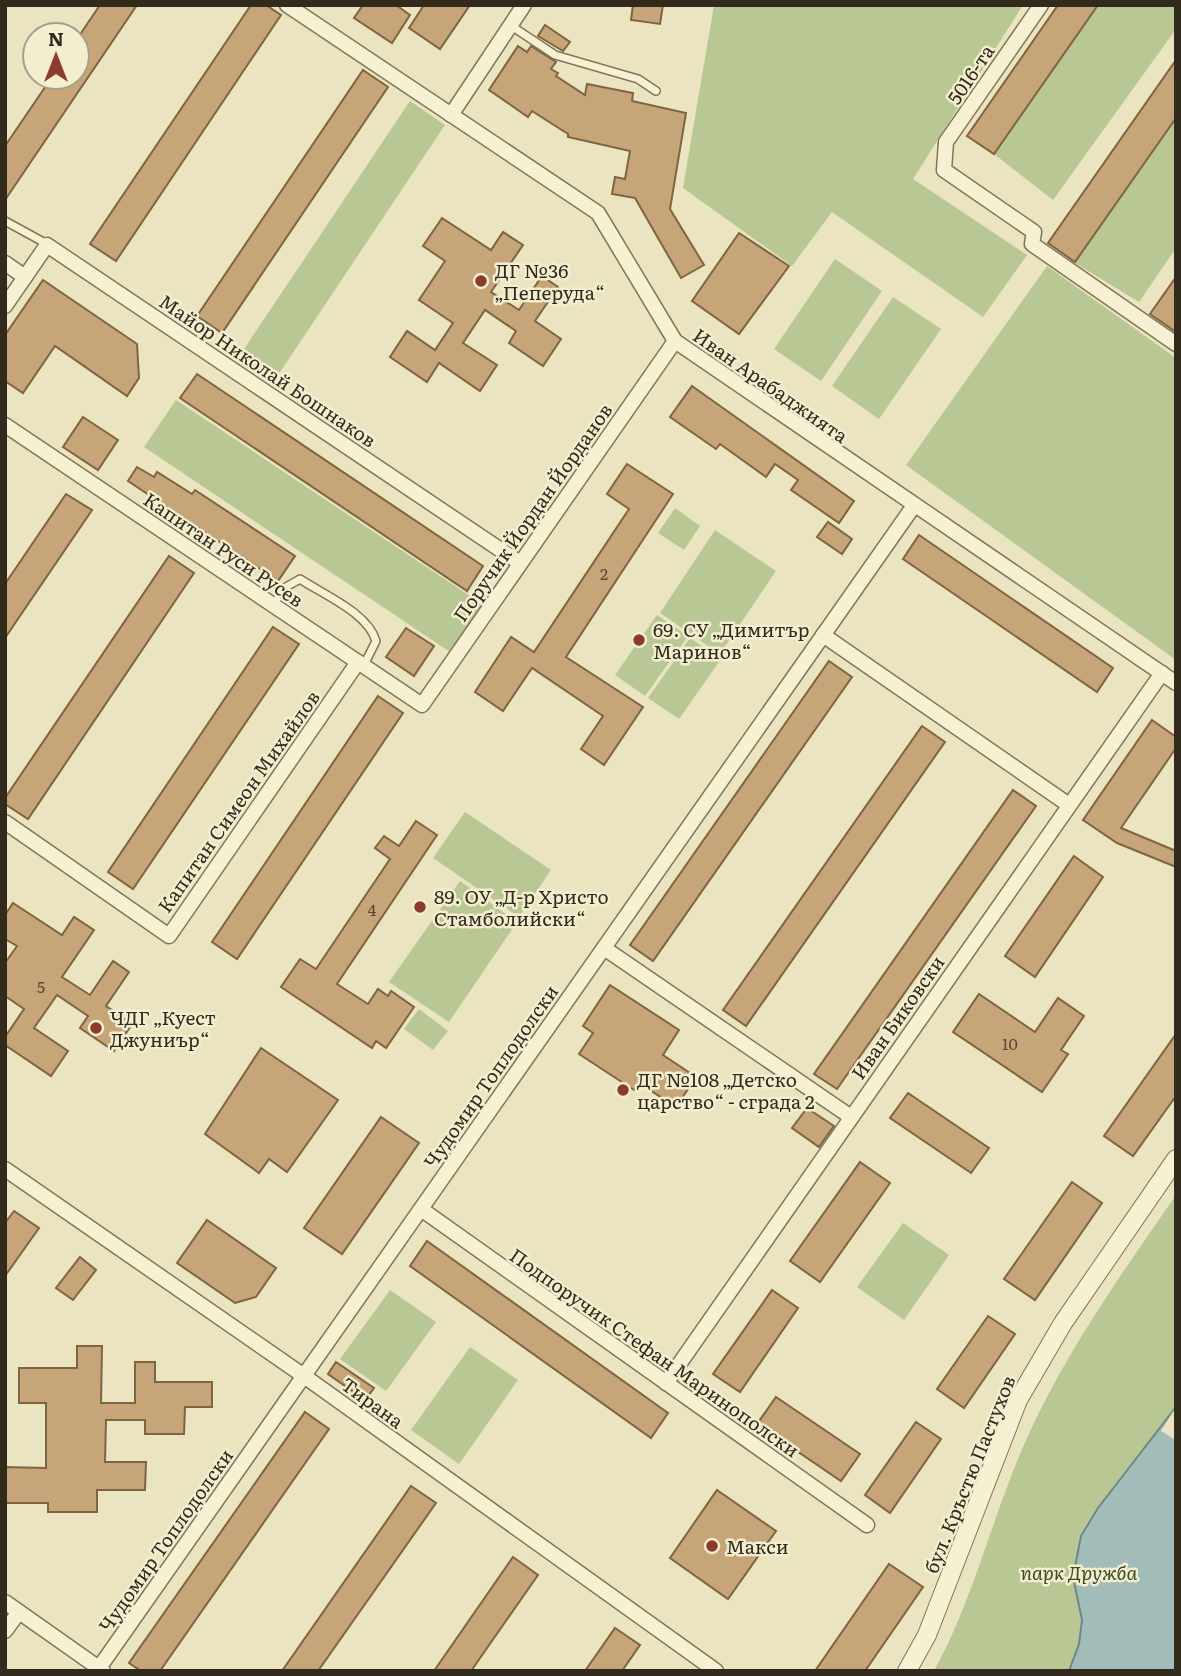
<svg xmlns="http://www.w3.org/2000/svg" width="1181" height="1676" viewBox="0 0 1181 1676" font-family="Literata,serif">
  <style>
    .green { fill: #b9c795 }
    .water { fill: #a2bcb9; stroke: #6b8987; stroke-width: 2 }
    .pier { fill: #eae4c0 }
    .building { fill: #c6a578; stroke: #7f6441; stroke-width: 2 }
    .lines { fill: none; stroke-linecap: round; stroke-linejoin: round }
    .service-casing { stroke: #827559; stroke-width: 10 }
    .minor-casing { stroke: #827559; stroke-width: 17 }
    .tertiary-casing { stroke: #827559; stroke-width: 20 }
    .service { stroke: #f6f1d2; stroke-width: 7 }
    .minor { stroke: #f6f1d2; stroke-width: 14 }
    .tertiary { stroke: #f6f1d2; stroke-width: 18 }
    .poi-dot { fill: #8c3c2d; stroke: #f2eecf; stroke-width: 2.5 }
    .labels { text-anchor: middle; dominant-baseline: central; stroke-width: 5; stroke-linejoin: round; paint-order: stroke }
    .number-label { font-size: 16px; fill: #574a34 }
    .street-label { font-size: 19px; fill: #322b1d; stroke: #f2eecf }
    .poi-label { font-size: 19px; fill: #322b1d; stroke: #f2eecf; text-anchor: start }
    .park-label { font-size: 19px; font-style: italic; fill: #3c4d25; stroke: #f2eecf }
  </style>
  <rect width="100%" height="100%" fill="#eae4c0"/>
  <!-- green -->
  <g class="green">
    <path d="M714,5h309l-110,174 114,76 -44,62 -151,-105 -40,54 -109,-78z"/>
    <path d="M1098,5h78v24l-123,171 -59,-46z"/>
    <path d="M410,101l35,24 -173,259 -36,-23z"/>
    <path d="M1176,118v130l-37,54 -64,-39z"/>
    <path d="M835,259l47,32 -61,90 -47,-32z"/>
    <path d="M1047,266l129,92v302l-270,-195z"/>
    <path d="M893,297l48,32 -62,90 -47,-33z"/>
    <path d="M176,400l312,208 -32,48 -312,-209z"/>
    <path d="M675,508l25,18 -16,24 -26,-17z"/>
    <path d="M715,530l61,41 -56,83 -60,-41z"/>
    <path d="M657,615l31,21 -43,60 -30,-21z"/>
    <path d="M690,638l31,21 -42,60 -31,-21z"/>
    <path d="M465,812l86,58 -32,47 -86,-59z"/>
    <path d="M460,881l57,41 -68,100 -60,-40z"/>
    <path d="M419,1009l29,22 -15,19 -29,-21z"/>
    <path d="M1176,1195v476h-242c37,-67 55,-142 84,-212 39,-95 100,-180 158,-264z"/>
    <path d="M903,1223l46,32 -45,65 -47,-33z"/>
    <path d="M390,1290l46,32 -50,69 -46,-32z"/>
    <path d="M470,1347l48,33 -59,84 -48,-34z"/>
  </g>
  <!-- water -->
  <path class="water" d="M1176,1407v264h-107l10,-27 3,-24 -9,-43 8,-41 17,-28z"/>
  <!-- pier -->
  <path class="pier" d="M1176,1407v30l-2,2 -13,-8z"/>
  <!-- building -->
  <g class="building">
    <path d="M100,5h37l-132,195v-54l47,-69h25v-38z"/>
    <path d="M251,5h15l15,10 -165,246 -26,-17z"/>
    <path d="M363,5h33l14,10 -18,28 -38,-25z"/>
    <path d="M424,5h46l-30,44 -31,-21z"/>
    <path d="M633,5h30l-3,19 -29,-4z"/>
    <path d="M1058,5h40l-104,149 -27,-18z"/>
    <path d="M545,25l25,17 -7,9 -25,-15z"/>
    <path d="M518,46l9,6 4,-6 25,16 -5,7 7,4 -2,3 29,19 2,-11 46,9 -1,8 54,12 -16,96 34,56 -23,13 -46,-80 -23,-4 3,-17 10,2 5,-28 -62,-14v-3l-36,-23 -4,6 -39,-27z"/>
    <path d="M1176,60v58l-101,144 -27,-19z"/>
    <path d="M363,70l25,17 -166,246 -25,-17z"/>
    <path d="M442,218l49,32 12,-18 20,13 -32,47 28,18 23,-34 16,11 -23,34 26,18 -18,27 -34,-23 7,-12 -31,-21 -22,33 34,22 -17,26 -41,-28 -12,19 -37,-25 17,-26 28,19 18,-27 -34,-23 26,-39 -22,-15z"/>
    <path d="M739,233l50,33 -50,68 -47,-33z"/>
    <path d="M1176,277v55l-26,-18z"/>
    <path d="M43,280l94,64 2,34 -12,18 -72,-50 -32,47 -18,-12v-46z"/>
    <path d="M197,374l286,192 -16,25 -287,-193z"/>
    <path d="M692,386l162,115 -15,22 -48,-33 7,-10 -23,-16 -9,13 -46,-33 -4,5 -46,-32z"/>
    <path d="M83,417l35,23 -20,30 -35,-23z"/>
    <path d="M627,464l46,30 -107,163 77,50 -39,58 -23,-16 22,-33 -71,-48 -29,43 -28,-19 36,-55 23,15 95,-143 -22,-15z"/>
    <path d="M137,467l17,10 3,-5 35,22 3,-4 100,66 -17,25 -150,-100z"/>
    <path d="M66,494l26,16 -87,128v-54z"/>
    <path d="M828,522l24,17 -10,15 -25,-17z"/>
    <path d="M919,535l194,133 -16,24 -194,-133z"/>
    <path d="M169,556l25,17 -166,246 -23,-15v-6z"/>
    <path d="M273,627l26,17 -166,245 -25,-17z"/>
    <path d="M406,628l28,18 -20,30 -28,-19z"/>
    <path d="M829,661l23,16 -199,284 -23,-16z"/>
    <path d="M378,696l25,17 -166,246 -25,-17z"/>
    <path d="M1152,720l24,17v11l-55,80 55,23v16l-59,-24 -34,-23z"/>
    <path d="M922,726l23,16 -199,284 -23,-16z"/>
    <path d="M1013,790l23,16 -199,283 -23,-15z"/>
    <path d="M416,821l21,14 -100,149 31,20 10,-15 10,7 3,-5 23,16 -28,41 -10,-7 -4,7 -91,-61 19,-28 16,10 74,-110 -15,-11 9,-12 15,10z"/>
    <path d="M1074,856l29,21 -68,100 -30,-21z"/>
    <path d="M13,903l49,32 12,-18 20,13 -32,47 28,18 23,-34 16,11 -23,34 26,18 -18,27 -34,-23 8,-12 -31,-21 -23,33 34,23 -17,25 -46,-31v-8l19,-28 -19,-13v-33l12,-17 -12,-7v-24z"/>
    <path d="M610,985l69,45 -16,25 33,22 -20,30 -37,-24 -5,7 -55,-36 14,-21 -10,-7z"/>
    <path d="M979,994l56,38 23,-34 26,18 -23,34 7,4 -26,38 -89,-60z"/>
    <path d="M1176,1034v62l-43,60 -29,-20z"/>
    <path d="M261,1048l77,52 -51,72 -18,-13 -10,14 -54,-39z"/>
    <path d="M908,1093l81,55 -18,25 -81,-55z"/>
    <path d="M807,1108l27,18 -15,21 -27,-19z"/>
    <path d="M381,1117l38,26 -77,111 -38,-26z"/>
    <path d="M860,1162l30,21 -70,99 -30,-21z"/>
    <path d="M1072,1182l30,21 -67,97 -31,-21z"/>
    <path d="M14,1211l25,17 -34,48v-53z"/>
    <path d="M207,1220l69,48 -20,29 -21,6 -58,-40z"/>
    <path d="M427,1241l241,172 -17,25 -241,-172z"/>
    <path d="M80,1257l16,13 -23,30 -17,-12z"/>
    <path d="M772,1290l26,18 -58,84 -27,-18z"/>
    <path d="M988,1316l27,18 -51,74 -27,-19z"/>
    <path d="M77,1346h25l-1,57h34v-41h20v20h57v25h-27l-1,27h-39v-14h-39l-1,42h41l-1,28h-48v22h-49v-9h-43v-36l41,1v-65h-27v-35h58z"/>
    <path d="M336,1362l38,26 -9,12 -37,-26z"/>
    <path d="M776,1397l84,57 -19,27 -84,-57z"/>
    <path d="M305,1412l24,17 -169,242h-19l-12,-8z"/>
    <path d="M916,1422l25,17 -51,74 -25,-18z"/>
    <path d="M411,1486l25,17 -118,168h-36z"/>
    <path d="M717,1490l59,41 -48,68 -58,-41z"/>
    <path d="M513,1557l25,18 -67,96h-37z"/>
    <path d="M889,1564l34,23 -58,84h-50z"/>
    <path d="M615,1628l25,17 -18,26h-37z"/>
  </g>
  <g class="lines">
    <defs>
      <g id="service">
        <path d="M510,25l45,30 83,24 18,12"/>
        <path d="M5,221l42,23"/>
        <path d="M273,605l13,-18 14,-8c24,16 68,34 76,62l-12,24"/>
      </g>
      <g id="minor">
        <path d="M287,5l311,208 77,128 501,342"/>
        <path d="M1041,5l-95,137 -2,28 90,62 -2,12 144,100"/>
        <path d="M451,115l73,-110"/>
        <path d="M5,263l20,14"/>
        <path d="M5,306l42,-61 473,318"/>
        <path d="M5,425l417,280 253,-364"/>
        <path d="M823,635l246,170"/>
        <path d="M5,822l164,114 189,-274"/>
        <path d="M604,948l247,169"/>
        <path d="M5,1169l299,207 412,295"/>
        <path d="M421,1209l446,316"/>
        <path d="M666,1383l496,-710"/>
        <path d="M5,1602l98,69"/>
        <path d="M5,1631l14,-19"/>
        <path d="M99,1668l814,-1161"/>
      </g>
      <path id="tertiary" d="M907,1671l20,-36 91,-235 45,-77 113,-164"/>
    </defs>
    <!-- service casing -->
    <use href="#service" class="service-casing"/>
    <!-- minor casing -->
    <use href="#minor" class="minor-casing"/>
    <!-- tertiary casing -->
    <use href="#tertiary" class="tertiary-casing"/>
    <!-- service -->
    <use href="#service" class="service"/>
    <!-- minor -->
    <use href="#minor" class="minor"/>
    <!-- tertiary -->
    <use href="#tertiary" class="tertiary"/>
  </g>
  <!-- markers -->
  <g class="poi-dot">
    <circle cx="481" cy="281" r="7"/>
    <circle cx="639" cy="640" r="7"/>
    <circle cx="420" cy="907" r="7"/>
    <circle cx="96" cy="1028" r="7"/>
    <circle cx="623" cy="1090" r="7"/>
    <circle cx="712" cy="1546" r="7"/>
  </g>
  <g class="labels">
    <!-- number labels -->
    <g class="number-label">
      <text x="604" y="573">2</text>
      <text x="372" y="909">4</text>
      <text x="41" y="986">5</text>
      <text x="1010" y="1043">10</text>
    </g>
    <!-- street labels -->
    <g class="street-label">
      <text transform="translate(970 74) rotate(-56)">5016-та</text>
      <text transform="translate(268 370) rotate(34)">Майор Николай Бошнаков</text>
      <text transform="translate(771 385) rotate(35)">Иван Арабаджията</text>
      <text transform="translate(532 512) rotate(-55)">Поручик Йордан Йорданов</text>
      <text transform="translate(224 549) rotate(34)">Капитан Руси Русев</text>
      <text transform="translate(238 801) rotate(-55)">Капитан Симеон Михайлов</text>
      <text transform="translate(897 1017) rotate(-55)">Иван Биковски</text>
      <text transform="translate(490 1076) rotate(-55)">Чудомир Топлодолски</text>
      <text transform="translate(655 1352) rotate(35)">Подпоручик Стефан Маринополски</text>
      <text transform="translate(373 1402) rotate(36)">Тирана</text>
      <text transform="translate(969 1474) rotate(-68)">бул. Кръстю Пастухов</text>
      <text transform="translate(165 1540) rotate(-55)">Чудомир Топлодолски</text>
    </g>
    <!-- poi labels -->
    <g class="poi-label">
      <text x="495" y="270">ДГ №36<tspan x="495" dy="22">„Пеперуда“</tspan></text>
      <text x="653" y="629">69. СУ „Димитър<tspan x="653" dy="22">Маринов“</tspan></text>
      <text x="434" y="896">89. ОУ „Д-р Христо<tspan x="434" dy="22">Стамболийски“</tspan></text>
      <text x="110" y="1017">ЧДГ „Куест<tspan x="110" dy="22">Джуниър“</tspan></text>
      <text x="637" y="1079">ДГ №108 „Детско<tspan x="637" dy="22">царство“ - сграда 2</tspan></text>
      <text x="726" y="1546">Макси</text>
    </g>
    <!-- park labels -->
    <g class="park-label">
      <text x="1079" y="1572">парк Дружба</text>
    </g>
  </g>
  <!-- border -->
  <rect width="1181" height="1676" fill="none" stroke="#322b1d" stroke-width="14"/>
  <!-- north arrow -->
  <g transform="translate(56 56)"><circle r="33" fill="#f2eecf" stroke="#a5a088" stroke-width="2"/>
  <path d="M0-5L12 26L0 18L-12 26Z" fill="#8c3c2d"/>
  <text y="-10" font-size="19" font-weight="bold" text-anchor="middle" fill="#322b1d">N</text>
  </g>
</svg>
